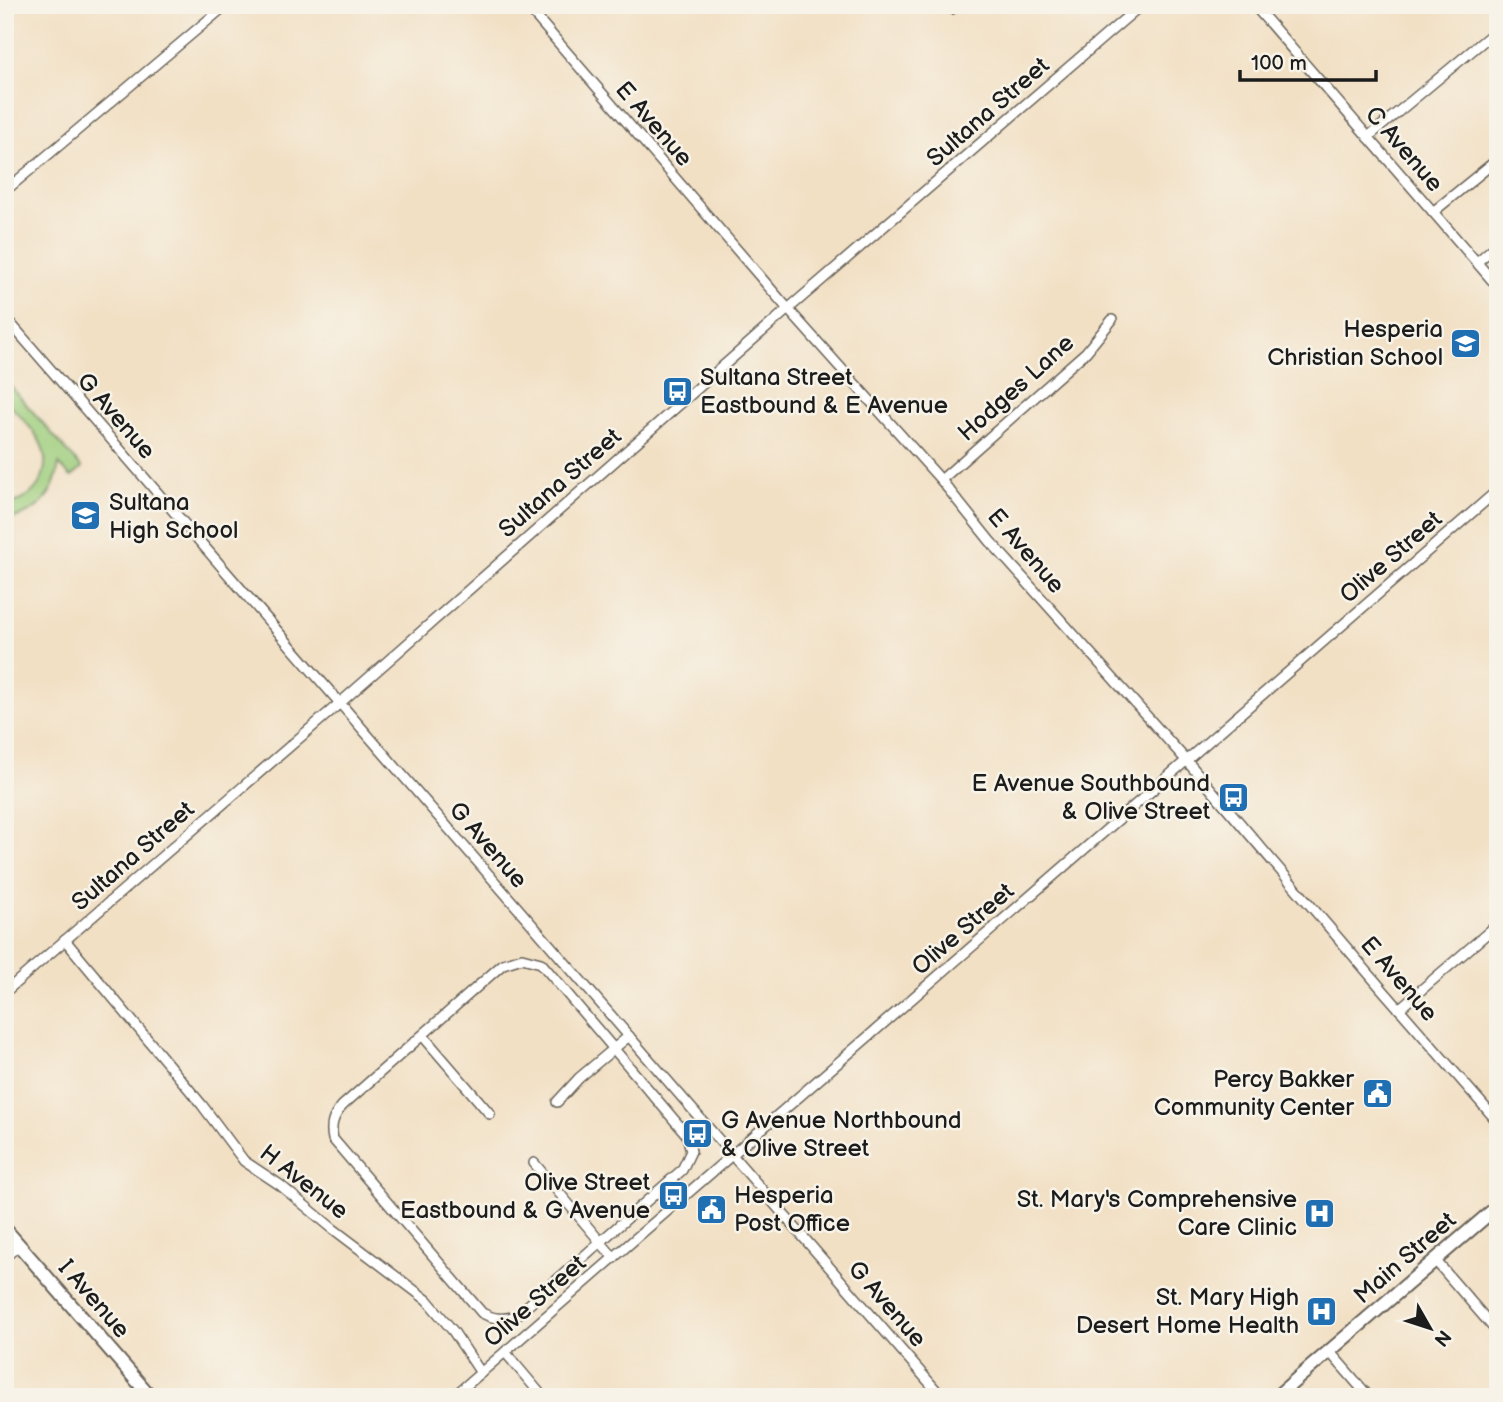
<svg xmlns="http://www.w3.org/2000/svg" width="1503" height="1402" viewBox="0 0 1503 1402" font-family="'Balsamiq Sans',sans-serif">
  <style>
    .green { fill: #9dcd7b; stroke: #5c744c; stroke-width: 2 }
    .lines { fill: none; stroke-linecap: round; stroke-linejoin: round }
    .minor-casing { stroke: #676157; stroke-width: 12 }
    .major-casing { stroke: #676157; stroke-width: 16 }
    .minor { stroke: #fff; stroke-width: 9 }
    .major { stroke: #fff; stroke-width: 12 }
    .labels { text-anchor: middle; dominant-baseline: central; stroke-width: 5; stroke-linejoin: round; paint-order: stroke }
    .street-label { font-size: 24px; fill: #1c1c1c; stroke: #f7f3e8 }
    .poi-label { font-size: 24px; fill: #1c1c1c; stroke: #f7f3e8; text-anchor: end }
  </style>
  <rect width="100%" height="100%" fill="#f7f3e8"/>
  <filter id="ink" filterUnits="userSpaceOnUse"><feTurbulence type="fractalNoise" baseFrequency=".0143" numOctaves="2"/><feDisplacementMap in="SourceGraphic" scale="14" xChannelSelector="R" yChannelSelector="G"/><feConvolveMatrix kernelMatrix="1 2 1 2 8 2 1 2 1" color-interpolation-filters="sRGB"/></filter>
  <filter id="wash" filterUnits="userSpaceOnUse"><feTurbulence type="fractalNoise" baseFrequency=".00686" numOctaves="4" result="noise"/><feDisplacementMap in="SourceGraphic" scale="28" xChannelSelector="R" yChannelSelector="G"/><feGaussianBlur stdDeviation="1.57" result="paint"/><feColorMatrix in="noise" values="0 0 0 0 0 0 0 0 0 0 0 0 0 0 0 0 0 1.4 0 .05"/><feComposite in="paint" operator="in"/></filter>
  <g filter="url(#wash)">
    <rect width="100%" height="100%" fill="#f2e0c5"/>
    <!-- green -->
    <path class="green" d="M5,380l77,88 -11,9 -12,-13c-4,31 -22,52 -54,55v-14c33,-5 51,-37 33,-67 -9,-14 -22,-26 -33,-38z"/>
  </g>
  <g filter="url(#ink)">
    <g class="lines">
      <defs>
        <g id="minor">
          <path d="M526,5l262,304 153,171 49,61 196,219 195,228 117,134"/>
          <path d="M949,5l3,4"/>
          <path d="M1254,5l244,282"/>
          <path d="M1368,137l130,-108"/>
          <path d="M5,191l221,-186"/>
          <path d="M1433,212l65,-53"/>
          <path d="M1477,262l21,-18"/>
          <path d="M5,317l937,1080"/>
          <path d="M941,480l145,-128 26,-32"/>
          <path d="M1498,551v2"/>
          <path d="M65,940l137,165 42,56 36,24 52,43 95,72 26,31 28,42"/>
          <path d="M522,958l19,5 146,172 4,16 -9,19 -166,146c-14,4 -22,3 -34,-3l-149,-174c-3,-14 0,-22 9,-33l161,-142z"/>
          <path d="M5,992l335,-289 448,-394 353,-304"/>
          <path d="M1399,1009l99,-85"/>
          <path d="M423,1036l67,78"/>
          <path d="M557,1102l22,-24 50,-42"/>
          <path d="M534,1163l80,95"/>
          <path d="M5,1257l14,-12"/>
          <path d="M1435,1260l63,73"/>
          <path d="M1329,1351l40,46"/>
          <path d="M505,1352l38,45"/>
          <path d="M453,1397l1045,-907"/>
        </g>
        <g id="major">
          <path d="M5,1229l146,168"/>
          <path d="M1276,1397l222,-191"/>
        </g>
      </defs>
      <!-- minor casing -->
      <use href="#minor" class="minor-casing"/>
      <!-- major casing -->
      <use href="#major" class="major-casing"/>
      <!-- minor -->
      <use href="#minor" class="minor"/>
      <!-- major -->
      <use href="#major" class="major"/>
    </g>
  </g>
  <!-- icons -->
  <defs>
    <symbol id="school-square" viewBox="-11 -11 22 22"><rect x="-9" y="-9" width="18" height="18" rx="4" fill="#1f6fb2" stroke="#f7f3e8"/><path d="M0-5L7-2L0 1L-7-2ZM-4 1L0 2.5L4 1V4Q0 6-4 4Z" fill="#fff"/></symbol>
    <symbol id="bus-square" viewBox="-11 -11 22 22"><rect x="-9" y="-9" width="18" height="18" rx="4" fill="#1f6fb2" stroke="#f7f3e8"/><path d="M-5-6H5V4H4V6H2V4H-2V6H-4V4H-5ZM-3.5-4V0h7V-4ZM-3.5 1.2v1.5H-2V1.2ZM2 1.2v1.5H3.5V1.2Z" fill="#fff"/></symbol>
    <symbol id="civic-square" viewBox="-11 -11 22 22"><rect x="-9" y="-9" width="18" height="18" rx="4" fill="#1f6fb2" stroke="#f7f3e8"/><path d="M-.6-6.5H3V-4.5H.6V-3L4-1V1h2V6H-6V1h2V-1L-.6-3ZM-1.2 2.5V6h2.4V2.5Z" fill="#fff"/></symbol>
    <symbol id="hospital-square" viewBox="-11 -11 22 22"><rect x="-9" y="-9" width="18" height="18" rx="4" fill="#1f6fb2" stroke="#f7f3e8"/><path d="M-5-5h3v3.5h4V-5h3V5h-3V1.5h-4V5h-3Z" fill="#fff"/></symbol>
  </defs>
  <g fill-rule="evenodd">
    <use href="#school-square" x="1448" y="326" width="35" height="35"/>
    <use href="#bus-square" x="660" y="374" width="35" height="35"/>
    <use href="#school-square" x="68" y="498" width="35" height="35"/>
    <use href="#bus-square" x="1216" y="780" width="35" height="35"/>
    <use href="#civic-square" x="1360" y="1076" width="35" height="35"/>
    <use href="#bus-square" x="680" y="1116" width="35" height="35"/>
    <use href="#bus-square" x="656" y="1178" width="35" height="35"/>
    <use href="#civic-square" x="694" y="1192" width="35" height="35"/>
    <use href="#hospital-square" x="1302" y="1196" width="35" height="35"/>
    <use href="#hospital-square" x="1304" y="1294" width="35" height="35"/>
  </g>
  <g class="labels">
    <!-- street labels -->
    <g class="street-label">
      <text transform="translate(988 112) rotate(-41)">Sultana Street</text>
      <text transform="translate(654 124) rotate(49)">E Avenue</text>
      <text transform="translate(1404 149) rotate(49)">C Avenue</text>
      <text transform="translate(1016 388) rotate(-42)">Hodges Lane</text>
      <text transform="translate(116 416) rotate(49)">G Avenue</text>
      <text transform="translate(560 483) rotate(-41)">Sultana Street</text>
      <text transform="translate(1026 551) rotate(49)">E Avenue</text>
      <text transform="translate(1391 557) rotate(-41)">Olive Street</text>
      <text transform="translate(488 845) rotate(49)">G Avenue</text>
      <text transform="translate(133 856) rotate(-41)">Sultana Street</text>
      <text transform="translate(963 929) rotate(-41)">Olive Street</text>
      <text transform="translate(1399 979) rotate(49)">E Avenue</text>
      <text transform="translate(304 1182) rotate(38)">H Avenue</text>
      <text transform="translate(1405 1258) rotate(-41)">Main Street</text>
      <text transform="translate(94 1299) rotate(49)">I Avenue</text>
      <text transform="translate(535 1301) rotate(-41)">Olive Street</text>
      <text transform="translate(887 1304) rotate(49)">G Avenue</text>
    </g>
    <!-- poi labels -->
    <g class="poi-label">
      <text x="1443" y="329">Hesperia<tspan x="1443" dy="28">Christian School</tspan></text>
      <text x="700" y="377" text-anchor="start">Sultana Street<tspan x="700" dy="28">Eastbound &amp; E Avenue</tspan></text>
      <text x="109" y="502" text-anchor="start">Sultana<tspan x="109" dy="28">High School</tspan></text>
      <text x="1210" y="783">E Avenue Southbound<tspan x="1210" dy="28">&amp; Olive Street</tspan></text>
      <text x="1354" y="1079">Percy Bakker<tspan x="1354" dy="28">Community Center</tspan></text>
      <text x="721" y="1120" text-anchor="start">G Avenue Northbound<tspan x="721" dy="28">&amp; Olive Street</tspan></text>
      <text x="650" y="1182">Olive Street<tspan x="650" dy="28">Eastbound &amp; G Avenue</tspan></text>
      <text x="734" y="1195" text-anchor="start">Hesperia<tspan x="734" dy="28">Post Office</tspan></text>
      <text x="1297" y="1199">St. Mary's Comprehensive<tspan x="1297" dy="28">Care Clinic</tspan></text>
      <text x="1299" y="1297">St. Mary High<tspan x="1299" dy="28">Desert Home Health</tspan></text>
    </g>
  </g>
  <!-- margin -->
  <rect width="1503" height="1402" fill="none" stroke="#f7f3e8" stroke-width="28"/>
  <!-- north arrow -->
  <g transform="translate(1430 1328) rotate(129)" stroke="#f7f3e8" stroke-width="5" paint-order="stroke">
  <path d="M0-5L12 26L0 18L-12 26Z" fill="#1c1c1c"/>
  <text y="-10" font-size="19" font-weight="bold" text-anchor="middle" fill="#1c1c1c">N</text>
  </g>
  <!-- scale -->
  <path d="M1240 70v10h136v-10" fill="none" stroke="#1c1c1c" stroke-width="3.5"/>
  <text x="1251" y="70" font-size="21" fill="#1c1c1c" stroke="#f7f3e8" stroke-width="5" paint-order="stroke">100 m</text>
</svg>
